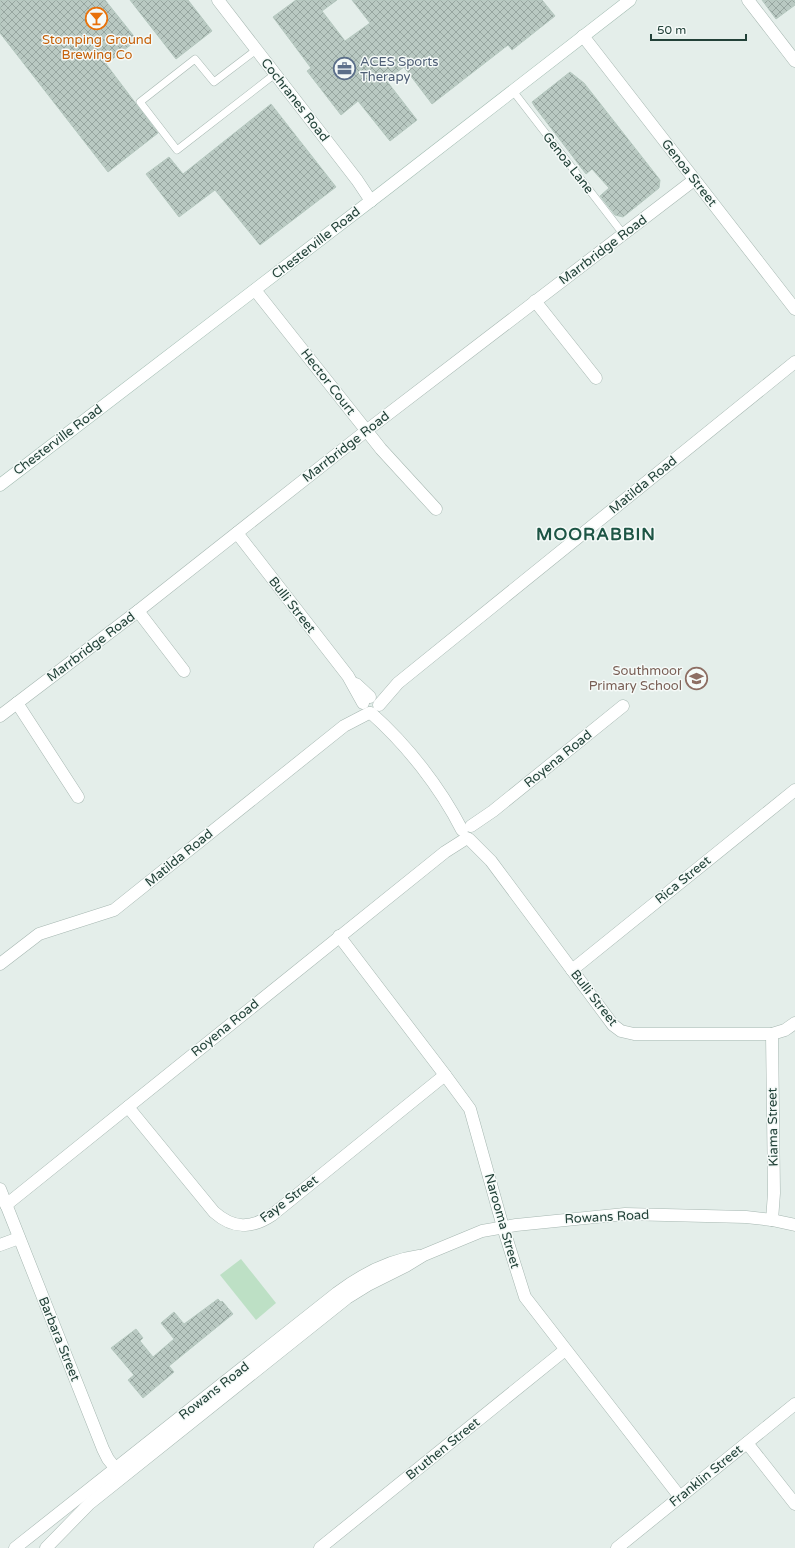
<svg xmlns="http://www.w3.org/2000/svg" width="795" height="1548" viewBox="0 0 795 1548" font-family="'Varela Round',sans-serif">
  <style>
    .pitch { fill: #bde0c5 }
    .building { fill: url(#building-cross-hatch); stroke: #b6c9c0 }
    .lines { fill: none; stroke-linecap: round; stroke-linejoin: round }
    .service-casing { stroke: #a6b7b1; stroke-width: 8 }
    .minor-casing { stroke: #a6b7b1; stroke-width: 13 }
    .tertiary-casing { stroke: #a6b7b1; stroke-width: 13 }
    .secondary-casing { stroke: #a2bbb1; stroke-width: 13 }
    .service { stroke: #fff; stroke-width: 7 }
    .minor { stroke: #fff; stroke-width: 12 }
    .tertiary { stroke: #fff; stroke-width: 12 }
    .secondary { stroke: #fff; stroke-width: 12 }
    .labels { text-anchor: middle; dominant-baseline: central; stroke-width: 3; stroke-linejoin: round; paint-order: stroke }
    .food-label { font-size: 13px; fill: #c56008; stroke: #f5faf8 }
    .service-label { font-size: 13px; fill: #4e5e75; stroke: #f5faf8; text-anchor: start }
    .street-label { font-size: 13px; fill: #224138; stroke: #f5faf8 }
    .education-label { font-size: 13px; fill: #785e54; stroke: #f5faf8; text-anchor: end }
    .district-label { font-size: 17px; font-weight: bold; letter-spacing: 1px; fill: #1d5545; stroke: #f5faf8 }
  </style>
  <defs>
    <pattern id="building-cross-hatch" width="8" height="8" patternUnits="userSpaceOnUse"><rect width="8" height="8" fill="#b9c9c2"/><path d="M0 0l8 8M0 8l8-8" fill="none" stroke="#96a59f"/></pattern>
  </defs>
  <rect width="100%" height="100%" fill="#e4eeea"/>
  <!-- pitch -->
  <path class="pitch" d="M241,1259l35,44 -20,17 -36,-45z"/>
  <!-- building -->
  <g class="building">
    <path d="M0,0h105l32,40 -31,24 52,69 -50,39 -108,-139z"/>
    <path d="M130,0h58l24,31 -36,28z"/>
    <path d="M296,0h41l-15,11 23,30 25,-18 -18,-23h190l13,16 -43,34 -4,-5 -76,59 -28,-37 -18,13 31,40 -27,21 -32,-40 -17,14 -34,-44 4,-3 -38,-51z"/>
    <path d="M762,0h33v5l-19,14z"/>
    <path d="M570,72l14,11 76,97 -1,8 -36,29 -8,-2 -15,-19 9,-8 -17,-19 -6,5 -51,-67 -3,-5z"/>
    <path d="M271,104l65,83 -76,58 -45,-55 -36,27 -33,-43 23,-17 14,17z"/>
    <path d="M218,1299l3,3 1,-1 11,13 -64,52 5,6 -31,26 -15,-18 6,-5 -23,-27 25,-19 7,9 -3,3 13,16 21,-18 -13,-16 13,-11 10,12z"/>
  </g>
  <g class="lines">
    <defs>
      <g id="service">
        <path d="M256,50l-42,32 -19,-23 -55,43 37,48 98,-76"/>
        <path d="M513,91l111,144"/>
      </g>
      <g id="minor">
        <path d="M748,0l47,61"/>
        <path d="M583,36l212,273"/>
        <path d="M255,290l126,159 55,60"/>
        <path d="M535,301l61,77"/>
        <path d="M237,533l111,143 15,27"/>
        <path d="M138,611l46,60"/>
        <path d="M356,684l14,13"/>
        <path d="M17,703l61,94"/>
        <path d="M379,705l19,-22 397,-321"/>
        <path d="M371,713c36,32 69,74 91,117"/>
        <path d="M0,716l138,-105 228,-180 328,-251"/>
        <path d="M471,826l22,-15 130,-105"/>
        <path d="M469,839l22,22 122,164 8,6 13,3h138l13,-4 10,-7"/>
        <path d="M339,936l106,139 25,34 33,118 22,70 155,200"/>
        <path d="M0,964l39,-30 75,-24 230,-184 25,-13"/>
        <path d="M572,970l223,-180"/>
        <path d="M128,1107l86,105c19,17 37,17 58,3l173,-140"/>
        <path d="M0,1189l103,260 5,10 8,10 9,1"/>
        <path d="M6,1205l439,-353 22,-14"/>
        <path d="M772,1220l2,-27 -2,-159"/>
        <path d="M0,1245l19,-7"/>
        <path d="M747,1443l48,61"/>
        <path d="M320,1548l245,-198"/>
        <path d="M617,1548l178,-144"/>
      </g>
      <g id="tertiary">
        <path d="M218,0l139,180 14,21"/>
        <path d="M15,1548l322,-255c24,-18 52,-33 82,-37"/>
        <path d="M46,1548l43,-44 258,-206 21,-13 38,-19 18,-11 58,-24 34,-6 109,-11 121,3 26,3 23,5"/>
      </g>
      <path id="secondary" d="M0,485l385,-295 245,-190"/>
    </defs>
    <!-- service casing -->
    <use href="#service" class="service-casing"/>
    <!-- minor casing -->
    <use href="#minor" class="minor-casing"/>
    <!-- tertiary casing -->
    <use href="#tertiary" class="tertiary-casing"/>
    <!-- secondary casing -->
    <use href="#secondary" class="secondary-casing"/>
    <!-- service -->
    <use href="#service" class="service"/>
    <!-- minor -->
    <use href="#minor" class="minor"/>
    <!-- tertiary -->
    <use href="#tertiary" class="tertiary"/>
    <!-- secondary -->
    <use href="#secondary" class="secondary"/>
  </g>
  <!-- icons -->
  <defs>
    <symbol id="bar-ring" viewBox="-11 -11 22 22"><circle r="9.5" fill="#f5faf8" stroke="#e8710a" stroke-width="1.5"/><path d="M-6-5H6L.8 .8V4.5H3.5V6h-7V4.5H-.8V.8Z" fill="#e8710a"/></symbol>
    <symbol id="office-ring" viewBox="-11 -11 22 22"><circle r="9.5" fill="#f5faf8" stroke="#5c6f8a" stroke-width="1.5"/><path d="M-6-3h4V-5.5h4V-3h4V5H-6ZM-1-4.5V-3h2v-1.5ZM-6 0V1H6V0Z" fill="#5c6f8a"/></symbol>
    <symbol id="school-ring" viewBox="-11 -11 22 22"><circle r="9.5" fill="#f5faf8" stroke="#8d6e63" stroke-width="1.5"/><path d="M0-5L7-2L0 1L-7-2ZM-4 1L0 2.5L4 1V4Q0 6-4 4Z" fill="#8d6e63"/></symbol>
  </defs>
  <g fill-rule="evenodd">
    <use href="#bar-ring" x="84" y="6" width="25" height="25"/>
    <use href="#office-ring" x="332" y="56" width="25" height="25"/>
    <use href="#school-ring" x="684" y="666" width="25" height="25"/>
  </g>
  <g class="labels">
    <!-- food labels -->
    <g class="food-label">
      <text x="97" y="40">Stomping Ground<tspan x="97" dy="15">Brewing Co</tspan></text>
    </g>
    <!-- service labels -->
    <g class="service-label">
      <text x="360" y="62">ACES Sports<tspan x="360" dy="15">Therapy</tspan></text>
    </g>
    <!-- street labels -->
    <g class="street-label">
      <text transform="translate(295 100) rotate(52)">Cochranes Road</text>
      <text transform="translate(568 163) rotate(52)">Genoa Lane</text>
      <text transform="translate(689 173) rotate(52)">Genoa Street</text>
      <text transform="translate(316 243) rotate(-38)">Chesterville Road</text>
      <text transform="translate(603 250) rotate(-37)">Marrbridge Road</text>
      <text transform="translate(328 382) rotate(52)">Hector Court</text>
      <text transform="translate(58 440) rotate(-37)">Chesterville Road</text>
      <text transform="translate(346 447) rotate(-38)">Marrbridge Road</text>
      <text transform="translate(643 485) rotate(-39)">Matilda Road</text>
      <text transform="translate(292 605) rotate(52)">Bulli Street</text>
      <text transform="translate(91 647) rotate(-37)">Marrbridge Road</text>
      <text transform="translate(558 759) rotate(-39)">Royena Road</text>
      <text transform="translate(179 858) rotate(-39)">Matilda Road</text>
      <text transform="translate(683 880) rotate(-39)">Rica Street</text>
      <text transform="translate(594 998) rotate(52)">Bulli Street</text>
      <text transform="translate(225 1028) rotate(-39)">Royena Road</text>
      <text transform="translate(773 1127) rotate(-91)">Kiama Street</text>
      <text transform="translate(289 1199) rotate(-37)">Faye Street</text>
      <text transform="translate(607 1217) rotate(-3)">Rowans Road</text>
      <text transform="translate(502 1221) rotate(74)">Narooma Street</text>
      <text transform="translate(59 1339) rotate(68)">Barbara Street</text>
      <text transform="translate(214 1391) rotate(-38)">Rowans Road</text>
      <text transform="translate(443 1449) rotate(-39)">Bruthen Street</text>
      <text transform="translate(706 1476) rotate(-39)">Franklin Street</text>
    </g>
    <!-- education labels -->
    <g class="education-label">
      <text x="682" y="671">Southmoor<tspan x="682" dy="15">Primary School</tspan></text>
    </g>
    <!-- district labels -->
    <g class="district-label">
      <text x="596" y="534">MOORABBIN</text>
    </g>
  </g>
  <!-- scale -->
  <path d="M651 34v6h95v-6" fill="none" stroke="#224138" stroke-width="2"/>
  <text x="657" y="34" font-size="12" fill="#224138" stroke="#f5faf8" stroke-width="3" paint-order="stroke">50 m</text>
</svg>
